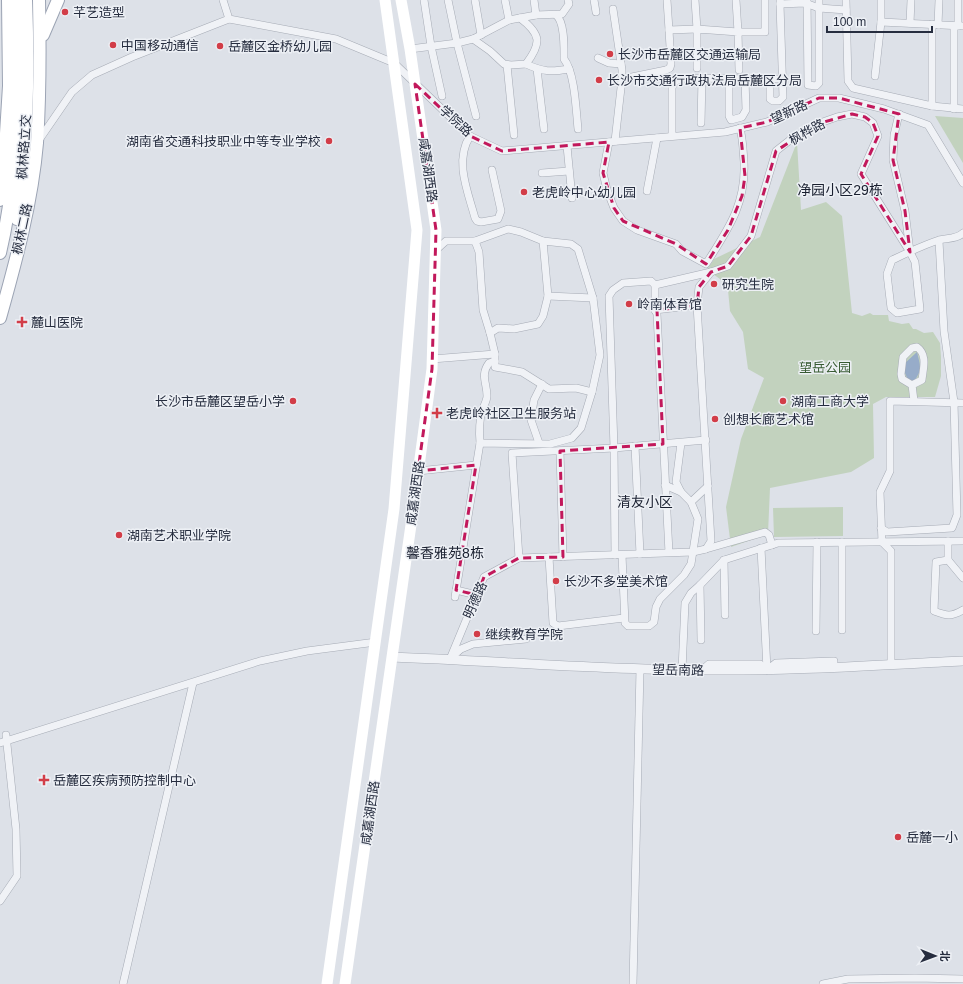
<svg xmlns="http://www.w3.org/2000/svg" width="963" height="984" viewBox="0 0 963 984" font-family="Arial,'Noto Sans SC',sans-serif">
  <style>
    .green { fill: #c2d2be }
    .water { fill: #97acc9 }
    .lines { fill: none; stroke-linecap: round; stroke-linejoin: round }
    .minor-casing { stroke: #a6abb5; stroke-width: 8 }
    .tertiary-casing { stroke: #a6abb5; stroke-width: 10 }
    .primary-casing { stroke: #9ca4b4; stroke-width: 14 }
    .minor { stroke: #f0f2f6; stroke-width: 7 }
    .tertiary { stroke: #f0f2f6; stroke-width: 9 }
    .secondary { stroke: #fff; stroke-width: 11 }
    .primary { stroke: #fff; stroke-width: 12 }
    .marked { fill: none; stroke: #c2185b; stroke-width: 3; stroke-dasharray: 8 5; stroke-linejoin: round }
    .poi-dot { fill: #d23d48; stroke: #edf0f5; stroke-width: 1.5 }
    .labels { text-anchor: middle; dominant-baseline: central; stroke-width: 3; stroke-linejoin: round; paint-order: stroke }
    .poi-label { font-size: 13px; fill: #262d3f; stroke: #edf0f5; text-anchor: start }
    .street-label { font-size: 13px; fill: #262d3f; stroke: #edf0f5 }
    .park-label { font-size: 13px; fill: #385b33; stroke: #edf0f5 }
    .neighbourhood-label { font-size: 14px; fill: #191f2f; stroke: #edf0f5 }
  </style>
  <rect width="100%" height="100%" fill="#dde1e8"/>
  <!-- green -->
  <g class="green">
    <path d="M935,116l28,2v45z"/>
    <path d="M797,142l4,68 25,-8 16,14 10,97 10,3 8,-3 3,2h15l1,6 13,3 7,-1 4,6h3l8,4 9,-1 7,11 1,14v19l-6,21h-49l-13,7 1,54 -23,14 -81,16 -2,46 -37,13 -5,-40 15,-68 23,-61 -16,-9 -5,-37 -13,-21 -2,-21 -8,-11 -13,-9 7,-11 46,-22z"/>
    <path d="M843,507v29l-69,1 -1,-29z"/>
  </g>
  <!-- water -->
  <path class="water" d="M917,352c3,13 6,18 -3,29l-6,-1 -3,-7 -1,-9z"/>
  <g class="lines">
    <defs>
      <g id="minor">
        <path d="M223,0l6,19 107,20 58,24 76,73 32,15 223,-19 42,-10 52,-24h20l45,11 44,16 35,58"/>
        <path d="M424,0l7,46 11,50"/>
        <path d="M448,0l9,43 19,73"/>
        <path d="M475,0l6,35"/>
        <path d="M505,0l4,20"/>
        <path d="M534,0l2,15"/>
        <path d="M594,0l2,12"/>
        <path d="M667,0l2,30 28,-1 -2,-29"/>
        <path d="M736,0l2,32h27v-32"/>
        <path d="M780,0v4l25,-1 14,5 27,2"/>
        <path d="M807,0l1,85 8,1 3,-3v-83"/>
        <path d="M846,0l2,81 5,7 79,18 31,3"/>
        <path d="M881,0v22l82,4"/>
        <path d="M780,4l3,93 -4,4h-6l-3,-2v-20h13"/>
        <path d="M613,9l9,61v9l44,-9 4,-2 1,-4 -2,-34"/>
        <path d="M556,15c9,7 8,33 8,44 11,14 12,51 14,70"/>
        <path d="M910,23l1,-23"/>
        <path d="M938,25l1,-25"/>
        <path d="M958,26v-26"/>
        <path d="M473,39l17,12 14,13 7,1 15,-1c16,-21 15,-30 -6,-46"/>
        <path d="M410,49l47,-6 16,-4 36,-19 27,-5 26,-1 7,-10 -1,-4"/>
        <path d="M598,58l11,5 12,1"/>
        <path d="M526,64c17,8 25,8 43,5"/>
        <path d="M507,65l7,70"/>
        <path d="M697,68v-39l41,3 1,38"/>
        <path d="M537,69l7,60"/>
        <path d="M875,76l6,-54"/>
        <path d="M729,79v37l2,4 11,-3 4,-7 -1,-31"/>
        <path d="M932,106v-82"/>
        <path d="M954,109v-83"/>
        <path d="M899,114l-5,21 -1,25 12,51 5,41 5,10 5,47 -23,4 -6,-5 -4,-34 5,-14c15,-7 31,-15 47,-20 8,-2 18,-1 24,-7"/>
        <path d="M701,123l1,-45"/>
        <path d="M470,136c-16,25 -2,56 5,82l2,3 4,1 17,-3 3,-8 -9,-41"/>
        <path d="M672,136v-48l2,-6 8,-4 88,1"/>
        <path d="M39,140l33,-48 20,-17 40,-18 97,-38"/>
        <path d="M615,141l7,-62"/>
        <path d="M609,142l-6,31 4,17 7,18 9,13 14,9 39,14 6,7 24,13c22,-35 40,-59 38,-102 -1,-12 -1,-22 -4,-34"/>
        <path d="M567,146l5,52"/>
        <path d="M542,173l27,-2"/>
        <path d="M647,191l10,-53"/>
        <path d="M475,241l4,11 4,58 7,23 8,-5 16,1 24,-5 5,-8 5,-20"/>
        <path d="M543,241l5,55 45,2"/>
        <path d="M436,250l10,-9h29l33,-12 13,3 22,9 28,3 7,5 15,49 7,57 -8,37 -11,36 -9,10 -22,6 -70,-1 -25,154"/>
        <path d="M655,285l56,-13 17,-6 23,-30 25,-85 14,-11 27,-16 20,-7 15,-3 13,3 8,6 5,13 -17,38 49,78"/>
        <path d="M697,305l2,-18 12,-15"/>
        <path d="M490,333l5,21v13l27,5 27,17 27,-1 16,4"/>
        <path d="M432,359l63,-5"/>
        <path d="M912,385l10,-5c1,-11 6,-25 -5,-33l-5,1 -9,9 -2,17 1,5 10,6 2,16"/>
        <path d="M480,443c-1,-11 -1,-21 2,-32 1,-4 5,-10 5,-15 0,-13 -7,-21 2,-33l6,-2"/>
        <path d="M539,443l-8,-23 3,-20 8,-16"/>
        <path d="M681,443l-5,39 5,10"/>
        <path d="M635,446l5,108"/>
        <path d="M560,451l3,106"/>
        <path d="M418,471l58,-6"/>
        <path d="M691,502l17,-16"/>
        <path d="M881,528l6,4 65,-4 5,-13 -3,-113 -10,-71 -5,-90"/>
        <path d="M948,541v19l15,18"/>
        <path d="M842,542v88"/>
        <path d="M761,548l6,122"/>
        <path d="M706,549l59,-17 4,3 3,10"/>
        <path d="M615,555l-1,-107 -5,-152 4,-6 10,-7 28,-2 4,4v25"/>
        <path d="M622,555l3,68 3,3h21l5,-4 2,-15 4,-8 24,-24 7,-11 7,-45 -7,-17 -10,-10 -16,-7"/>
        <path d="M549,557l4,66 5,3 66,-8"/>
        <path d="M519,558l-7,-105 102,-5 92,-8"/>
        <path d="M724,560l1,55"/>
        <path d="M948,560l-12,2 -2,49c13,5 17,6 29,-1"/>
        <path d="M456,590l21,5"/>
        <path d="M816,631l1,-89"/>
        <path d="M701,640l-1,-55 24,-25 54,-17 185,-2"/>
        <path d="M452,657l9,-8 12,-5 53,-5"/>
        <path d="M450,659l34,-82 35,-19 174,-6 13,-3 5,-8 -14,-236 -42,5 2,4 12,239"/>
        <path d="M891,664v-113l-9,-9 -2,-50 10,-21v-70l73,2"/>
        <path d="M682,670l3,-67 6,-10 9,-8"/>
        <path d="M702,670l7,-6h51l7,6"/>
        <path d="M767,670l9,-7 58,-2"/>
        <path d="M0,743l260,-82 47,-10 69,-9"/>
        <path d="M0,901l17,-25 -1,-47 -10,-94"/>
        <path d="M123,984l70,-301"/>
        <path d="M633,984l7,-315"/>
        <path d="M823,984l25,-5 67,-1 48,1"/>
      </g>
      <path id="tertiary" d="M392,657c104,4 208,13 311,13 87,1 173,-5 260,-9"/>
      <g id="primary">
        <path d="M43,35l15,-35"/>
        <path d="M0,200l3,-19 6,-95 -1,-86"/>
        <path d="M17,219c4,-22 6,-44 7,-67 4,-51 4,-101 2,-152"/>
        <path d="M0,253c19,-82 21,-169 17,-253"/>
        <path d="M0,318c16,-57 32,-116 37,-175 3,-47 3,-96 2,-143"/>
      </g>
    </defs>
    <!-- minor casing -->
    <use href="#minor" class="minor-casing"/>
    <!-- tertiary casing -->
    <use href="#tertiary" class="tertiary-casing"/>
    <!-- primary casing -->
    <use href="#primary" class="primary-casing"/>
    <!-- minor -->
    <use href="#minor" class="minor"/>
    <!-- tertiary -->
    <use href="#tertiary" class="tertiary"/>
    <!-- secondary -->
    <g class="secondary">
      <path d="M327,984l67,-475 23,-279 -32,-230"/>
      <path d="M345,984l68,-473 19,-142 4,-139 -26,-181 -9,-49"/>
    </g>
    <!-- primary -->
    <use href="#primary" class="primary"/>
  </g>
  <!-- marked area -->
  <path class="marked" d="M415,84l55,52 32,15 107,-9 -6,31 11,35 9,13 53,23 30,20 22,-34 14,-34 3,-20 -5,-48 27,-6 52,-24h20l60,16 -6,46 12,51 5,41 -49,-78 17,-38 -5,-13 -8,-6 -13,-3 -35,10 -41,27 -25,85 -23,30 -17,6 -12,15 -2,18 -40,5 6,134 -103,7 3,106 -44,1 -35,19 -7,18 -21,-5 20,-125 -58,6 14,-102 4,-139z"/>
  <!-- markers -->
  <g class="poi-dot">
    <circle cx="65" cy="12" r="4"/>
    <circle cx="113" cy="45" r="4"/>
    <circle cx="220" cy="46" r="4"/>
    <circle cx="610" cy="54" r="4"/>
    <circle cx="599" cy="80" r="4"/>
    <circle cx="329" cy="141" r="4"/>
    <circle cx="524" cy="192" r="4"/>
    <circle cx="714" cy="284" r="4"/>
    <circle cx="629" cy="304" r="4"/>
    <path d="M20 316h4v4h4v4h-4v4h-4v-4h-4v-4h4z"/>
    <circle cx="293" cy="401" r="4"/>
    <circle cx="783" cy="401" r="4"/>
    <path d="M435 407h4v4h4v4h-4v4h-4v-4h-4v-4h4z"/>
    <circle cx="715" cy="419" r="4"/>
    <circle cx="119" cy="535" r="4"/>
    <circle cx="556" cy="581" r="4"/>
    <circle cx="477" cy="634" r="4"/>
    <path d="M42 774h4v4h4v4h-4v4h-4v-4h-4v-4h4z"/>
    <circle cx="898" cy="837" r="4"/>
  </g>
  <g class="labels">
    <!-- poi labels -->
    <g class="poi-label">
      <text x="73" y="12">芊艺造型</text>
      <text x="121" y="45">中国移动通信</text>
      <text x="228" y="46">岳麓区金桥幼儿园</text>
      <text x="618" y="54">长沙市岳麓区交通运输局</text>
      <text x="607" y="80">长沙市交通行政执法局岳麓区分局</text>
      <text x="321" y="141" text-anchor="end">湖南省交通科技职业中等专业学校</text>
      <text x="532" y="192">老虎岭中心幼儿园</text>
      <text x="722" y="284">研究生院</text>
      <text x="637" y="304">岭南体育馆</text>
      <text x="31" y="322">麓山医院</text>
      <text x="285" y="401" text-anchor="end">长沙市岳麓区望岳小学</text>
      <text x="791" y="401">湖南工商大学</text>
      <text x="446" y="413">老虎岭社区卫生服务站</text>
      <text x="723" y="419">创想长廊艺术馆</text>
      <text x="127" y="535">湖南艺术职业学院</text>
      <text x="564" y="581">长沙不多堂美术馆</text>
      <text x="485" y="634">继续教育学院</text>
      <text x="53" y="780">岳麓区疾病预防控制中心</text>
      <text x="906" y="837">岳麓一小</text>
    </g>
    <!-- street labels -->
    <g class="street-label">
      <text transform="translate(789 112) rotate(-25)">望新路</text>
      <text transform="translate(456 121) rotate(42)">学院路</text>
      <text transform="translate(807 132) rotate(-29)">枫桦路</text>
      <text transform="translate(24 147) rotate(-86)">枫林路立交</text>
      <text transform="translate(428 170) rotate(82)">咸嘉湖西路</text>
      <text transform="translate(22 229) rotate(-78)">枫林二路</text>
      <text transform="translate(415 493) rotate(-82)">咸嘉湖西路</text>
      <text transform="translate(475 600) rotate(-66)">明德路</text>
      <text transform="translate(678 670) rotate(1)">望岳南路</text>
      <text transform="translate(370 813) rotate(-82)">咸嘉湖西路</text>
    </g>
    <!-- park labels -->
    <g class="park-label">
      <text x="825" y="367">望岳公园</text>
    </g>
    <!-- neighbourhood labels -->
    <g class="neighbourhood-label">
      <text x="840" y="190">净园小区29栋</text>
      <text x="645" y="502">清友小区</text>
      <text x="445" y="553">馨香雅苑8栋</text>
    </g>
  </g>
  <!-- north arrow -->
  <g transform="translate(935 956) rotate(91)" stroke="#edf0f5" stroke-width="3" paint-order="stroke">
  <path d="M0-3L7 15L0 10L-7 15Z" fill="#262d3f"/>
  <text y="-6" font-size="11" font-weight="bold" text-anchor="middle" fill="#262d3f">北</text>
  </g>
  <!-- scale -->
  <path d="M827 26v6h105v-6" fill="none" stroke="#262d3f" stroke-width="2"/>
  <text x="833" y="26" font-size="12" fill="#262d3f" stroke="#edf0f5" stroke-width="3" paint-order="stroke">100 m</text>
</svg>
